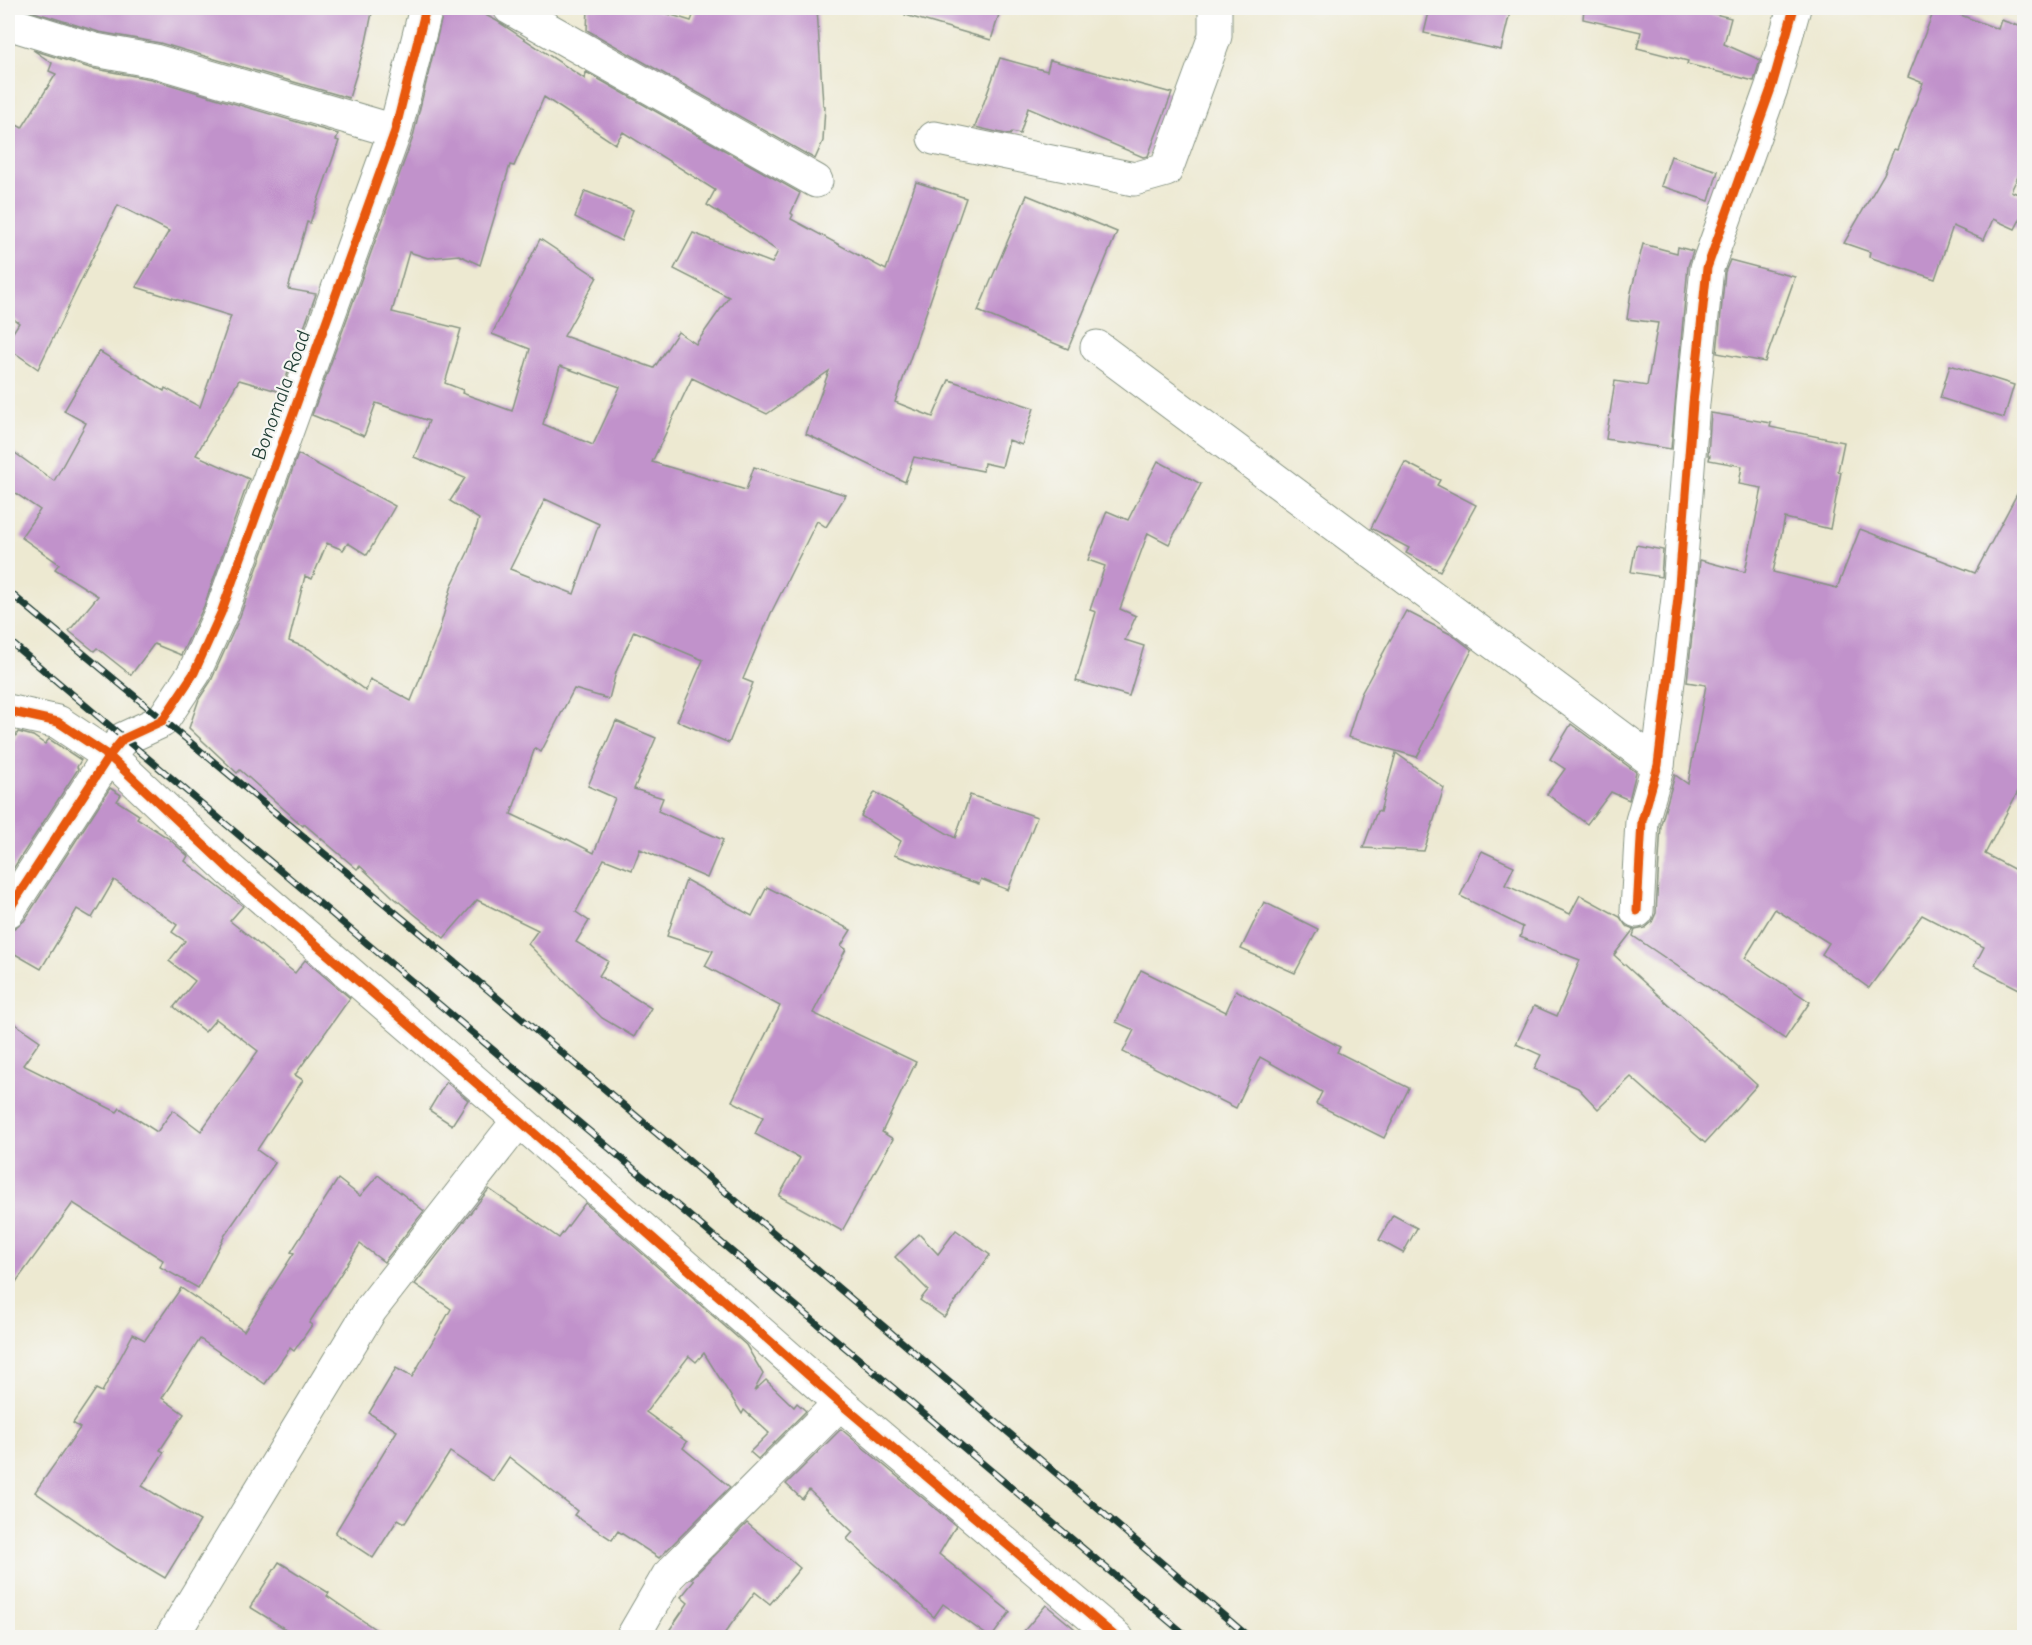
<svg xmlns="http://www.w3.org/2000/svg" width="2032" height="1645" viewBox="0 0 2032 1645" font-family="'Comic Neue',sans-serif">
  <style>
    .building { fill: #c192cb; fill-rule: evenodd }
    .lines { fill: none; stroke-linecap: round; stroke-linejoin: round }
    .minor-casing { stroke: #869382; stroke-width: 35 }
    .minor { stroke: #fff; stroke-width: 33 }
    .rail-casing { stroke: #1f3d34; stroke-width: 7 }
    .rail { stroke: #f6f6f2; stroke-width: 4.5; stroke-dasharray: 14; stroke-linecap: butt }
    .cycleway-casing { stroke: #f6f6f2; stroke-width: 13 }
    .cycleway { stroke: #e8590c; stroke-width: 9 }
    .labels { text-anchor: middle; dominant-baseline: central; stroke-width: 4.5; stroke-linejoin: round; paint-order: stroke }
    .street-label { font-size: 20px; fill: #1f3d34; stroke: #f6f6f2 }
  </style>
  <rect width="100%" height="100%" fill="#f6f6f2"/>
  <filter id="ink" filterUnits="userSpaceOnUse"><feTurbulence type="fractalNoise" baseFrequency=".0167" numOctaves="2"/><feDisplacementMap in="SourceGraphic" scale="12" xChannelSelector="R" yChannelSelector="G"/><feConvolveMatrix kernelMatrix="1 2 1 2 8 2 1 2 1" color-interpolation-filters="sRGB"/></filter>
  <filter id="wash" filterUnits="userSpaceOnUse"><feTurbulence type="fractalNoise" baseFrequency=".008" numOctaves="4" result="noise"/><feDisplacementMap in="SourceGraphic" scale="24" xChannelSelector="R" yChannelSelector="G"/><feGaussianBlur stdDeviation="1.35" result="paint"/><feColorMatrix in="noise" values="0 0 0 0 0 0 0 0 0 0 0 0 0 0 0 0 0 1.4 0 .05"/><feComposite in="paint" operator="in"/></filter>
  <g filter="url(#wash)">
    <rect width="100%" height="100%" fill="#ede9d1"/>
    <g id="blocks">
      <!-- building -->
      <g class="building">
        <path d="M21,8h352l-7,34 -17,56 -189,-55 -61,-11z"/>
        <path d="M444,8h28l25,13 88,58 1,-7 214,121 -9,20 2,2 -2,4 95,51 30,-88 50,16 -71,204 38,15 16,-37 85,28 -12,37 -13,-5 -7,27 -18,-4 -1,8 -69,-14 -9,25 -99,-48 23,-63 -62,43 -75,-36 -40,84 94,28 8,-23 92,28 -20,32 -9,-6 -46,92 -28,66 10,4 -24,60 -52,-22 26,-61 -69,-29 -18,41 -7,27 -35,-10 -33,63 -6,-4 -24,66 55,26 1,-1 27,14 21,-55 -27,-12 28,-65 40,17 -22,51 29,9 -5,13 65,29 -16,38 -67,-29 -8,21 -28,-11 -28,53 13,9 -13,21 32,19 -9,15 52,32 -17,29 -32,-19 -74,-74 10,-14 -61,-30 -33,38 -51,-41 -33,-31 -3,3 -53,-45 -1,2 -63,-56 -3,3 -48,-45 10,-29 12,-18 28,-62 59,-165 97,52 -28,49 -19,-12 -5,7 -16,-7 -15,36 -7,-3 -16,65 20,8 57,42 4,-12 41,22 28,-70 13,-46 16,-33 11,-33 -29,-18 15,-23 -51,-21 15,-36 -53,-18 -12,33 -52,-21 101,-278zM544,97l71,47 8,-12 92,58 -8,15 71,46 -6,12 -79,-30 -19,36 55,28 -33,47 -18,-12 -24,36 -90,-32 33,-59 -57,-38 -48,95 38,15 -18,62 -50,-18 1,-3 -18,-7 16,-54 -69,-17 17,-60 19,6 31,-3 21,10 30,-100 4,1zM560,366l60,21 -27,58 -50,-21zM545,499l54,25 -25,70 -64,-25z"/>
        <path d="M588,8h61l42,13 5,-13h121l6,97 2,1 -2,35 -8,18 -228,-129z"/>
        <path d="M906,8h95l-10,32 -86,-25z"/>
        <path d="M1430,8h81l-10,42 -77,-17z"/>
        <path d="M1584,8h107l40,10 -7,26 36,16 -6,21 -67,-17 1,-3 -51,-13 4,-16 -58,-13z"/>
        <path d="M1935,8h7l56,21 3,-9 24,8v134l-14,29 14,6v13l-10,19 -22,-10 -9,21 -31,-14 -18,53 -66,-22 1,-5 -26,-9 40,-69 10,-25 3,1 26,-67 -15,-6z"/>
        <path d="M33,50l57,18 61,11 187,55 -2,6 3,1 -29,82 -3,-1 -19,67 28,5 -35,98 -42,-12 -43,75 53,24 -45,127 -23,49 -27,-11 -23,31 -34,-27 -3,3 -25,-20 29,-35 -43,-27 4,-5 -38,-27 19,-27 -32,-22v-40l46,33 32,-58 -22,-12 35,-60 65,40 1,-3 35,19 31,-91 -95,-29 33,-56 -51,-26 -80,164 -30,-21v-8l11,-17 -11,-8v-195l14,8 34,-54 -7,-3 3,-8z"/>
        <path d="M1000,58l47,13 3,-11 122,33 -24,63 -5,1 -115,-49 -8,26 -8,-2 -2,3 -35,-8z"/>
        <path d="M1671,156l47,15 -9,30 -48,-15z"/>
        <path d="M585,191l48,19 -12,31 -46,-24z"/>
        <path d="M1027,195l90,37 -49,117 -90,-38z"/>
        <path d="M1643,244l34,9 1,-6 15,4 -5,15 -17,183 -65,-10 9,-58 32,5 11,-63 -31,-4 4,-27z"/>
        <path d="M1730,260l65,17 -30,85 -48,-9 8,-81z"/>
        <path d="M1950,365l64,20 -10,33 -64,-20z"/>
        <path d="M1711,413l60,10 -1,4 74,15 -6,29 3,1 -11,57 -45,-11 -12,54 64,16 23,-59 115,44 50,-94v299l-40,76 40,21v117l-51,-26 10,-19 -62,-32 -53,73 -47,-34 7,-11 -54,-34 -30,49 65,44 -25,37 -152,-103 2,-6 10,-2 7,-6 4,-9 5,-89 14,-49 13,9 18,-99 -19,-3 13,-122 45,12 17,-84 -23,-4 3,-18 -33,-6 1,-5h-2z"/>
        <path d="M1158,461l43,23 -32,60 -21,-11 -28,76 16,7 -11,24 19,6 -15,50 -53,-15 20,-69 -6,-2 15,-44 -17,-6 19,-49 21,9z"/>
        <path d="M1405,462l35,18 -3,5 39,20 -36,66 -34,-18 3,-5 -38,-20z"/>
        <path d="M1636,545l27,5 -2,27 -30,-5z"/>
        <path d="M1406,611l48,25 18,14 -55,107 -69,-20 13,-43z"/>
        <path d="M1571,724l65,48 -7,28 -18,-8 -24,32 -40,-30 18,-25 -15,-10z"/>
        <path d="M18,732l15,4 12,8 4,-5 32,21 -4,7 1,2 -67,103 -3,-5v-118z"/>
        <path d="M1396,753l48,35 -20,63 -61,-3 14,-37 3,1z"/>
        <path d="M110,788l11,7 -4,6 22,14 -2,3 31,20 20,18 -3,5 58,45 -13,15 65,52 10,-13 45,38 -55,77 8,5 -46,70 18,13 -50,72 -27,53 -38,-21 3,-7 -90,-57 -65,90v-274l32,22 -17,24 94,47 3,-4 37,24 16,-22 28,21 57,-80 -42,-32 -11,13 -31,-25 21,-26 -26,-20 16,-20 -13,-9 5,-7 -63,-45 -22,38 -15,-9 -36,60 -33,-19v-13l5,-8 11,-8z"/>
        <path d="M875,792l80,46 15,-43 67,22 -29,73 -27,-11 -2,5 -85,-29 7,-14 -40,-25z"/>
        <path d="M1482,851l32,15 -9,19 65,29 10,-19 40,22 6,9 8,3 -20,26 143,130 -52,58 -74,-66 -33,32 -20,-21 -44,-19 7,-14 -25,-11 18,-38 23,10 23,-56 -60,-23 3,-10 -63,-31z"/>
        <path d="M686,880l66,36 15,-29 84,43 -10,16 5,3 -33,64 103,49 -34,70 11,7 -51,92 -63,-35 21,-38 -45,-24 8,-17 -31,-16 48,-95 -75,-40 8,-15 -46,-15z"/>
        <path d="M1264,902l54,27 -23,44 -54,-24z"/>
        <path d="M1141,970l85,42 10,-22 104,57 -3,5 72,36 -25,50 -68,-34 6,-12 -62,-35 -24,51 -113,-56 11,-22 -18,-8z"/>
        <path d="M446,1082l22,18 -16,25 -23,-15z"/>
        <path d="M378,1175l46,36 -40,51 -24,-18 -51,79 3,2 -18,26 -4,-3 -25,36 -65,-45 -38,59 22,16 -24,36 4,2 -22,34 58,35 -35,57 -48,-29 -82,-57 45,-64 -7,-5 23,-34 6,3 31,-58 12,6 36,-52 63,43 50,-78 -3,-1 47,-73 22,17z"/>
        <path d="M489,1189l70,49 26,-35 161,142 17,29 -9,17 12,-11 28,27 3,-4 9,8 -48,48 -8,-7 19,-19 -25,-23 -2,4 -38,-61 -8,9 -7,-6 -43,56 41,30 -4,6 47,39 -71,71 -41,-27 -6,9 -38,-25 3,-4 -68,-54 -16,24 -43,-29 -45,71 -7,-4 -25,39 -38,-25 62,-102 -28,-18 27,-45 16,9 39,-68 -36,-25z"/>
        <path d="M1393,1215l24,13 -14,25 -24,-13z"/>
        <path d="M956,1230l34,25 -46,62 -24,-17 8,-10 -33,-33 24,-23 19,20z"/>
        <path d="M841,1429l115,97 -17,28 71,58 -19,26 -48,-34 -9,13 -87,-78 6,-7 -44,-42 -7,9 -16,-15z"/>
        <path d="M747,1523l53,45 -30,36 -15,-12 -34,46h-57l24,-35 -7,-6 13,-16 -3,-2z"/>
        <path d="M279,1562l50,31 -2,3 61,42h-88l-50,-31z"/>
        <path d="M1046,1605l40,33h-68z"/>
      </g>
    </g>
  </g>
  <g filter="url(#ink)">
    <use href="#blocks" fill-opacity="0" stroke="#869382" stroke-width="1.5"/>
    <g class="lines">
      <defs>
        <g id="minor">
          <path d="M510,8l306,173"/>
          <path d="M8,23l87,27 60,11 240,70"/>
          <path d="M934,138l200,41 32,-9 49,-134v-28"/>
          <path d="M1097,347l561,418"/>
          <path d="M8,711l50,11 51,34 121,114 289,250 321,283 277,235"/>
          <path d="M8,911l101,-155 14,-17 39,-18 32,-48 27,-60 174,-482 31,-123"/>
          <path d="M1637,911l5,-90 16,-56 20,-167 15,-195 14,-135 65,-182 22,-78"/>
          <path d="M171,1638l200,-329 148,-189"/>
          <path d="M632,1638l36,-62 172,-173"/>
        </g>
      </defs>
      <!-- minor casing -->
      <use href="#minor" class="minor-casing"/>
      <!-- minor -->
      <use href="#minor" class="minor"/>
      <defs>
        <g id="rail">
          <path d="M8,591l459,381 783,666"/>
          <path d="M8,640l1181,998"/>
        </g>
      </defs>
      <!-- rail casing -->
      <use href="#rail" class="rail-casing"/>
      <!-- rail -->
      <use href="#rail" class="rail"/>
      <defs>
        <g id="cycleway">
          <path d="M8,711l50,11 51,34 121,114 289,250 321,283 277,235"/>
          <path d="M8,911l101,-155 14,-17 39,-18 32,-48 27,-60 174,-482 31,-123"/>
          <path d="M1637,911l5,-90 16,-56 20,-167 15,-195 14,-135 65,-182 22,-78"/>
        </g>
      </defs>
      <!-- cycleway casing -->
      <use href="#cycleway" class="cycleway-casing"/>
      <!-- cycleway -->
      <use href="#cycleway" class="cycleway"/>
    </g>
  </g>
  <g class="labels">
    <!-- street labels -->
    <g class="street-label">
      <text transform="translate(281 395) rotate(-70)">Bonomala Road</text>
    </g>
  </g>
  <!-- margin -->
  <rect width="2032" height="1645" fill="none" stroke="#f6f6f2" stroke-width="30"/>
</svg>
